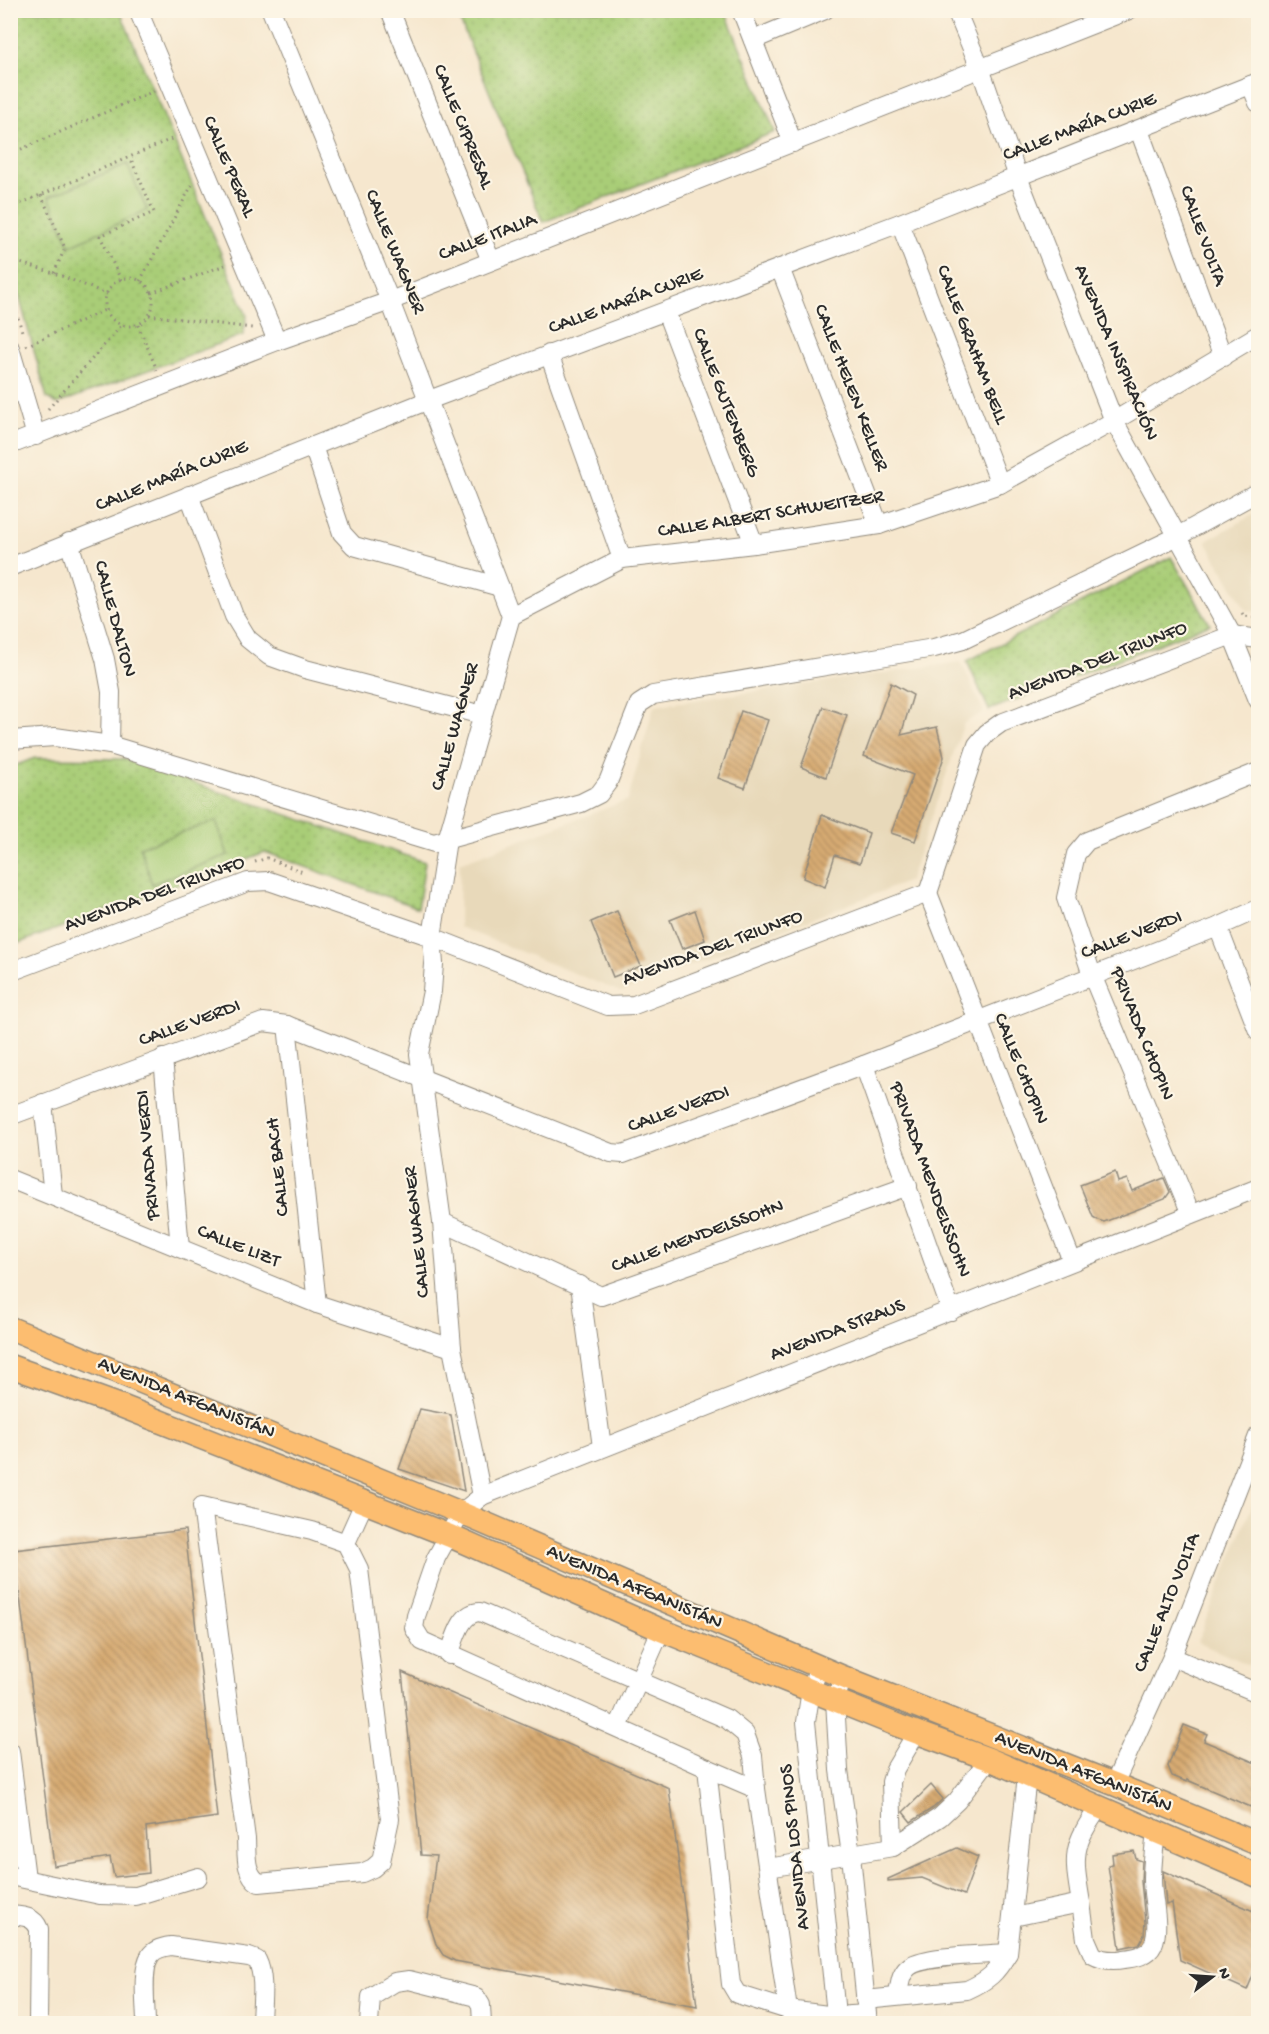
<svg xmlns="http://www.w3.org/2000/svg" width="1269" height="2034" viewBox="0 0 1269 2034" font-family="'Gochi Hand',sans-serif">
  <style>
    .built { fill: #e8d9ba }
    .park { fill: url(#park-dots); stroke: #6a7c51; stroke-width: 1.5 }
    .garden { fill: #a9cd77; stroke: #6a7c51; stroke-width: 1.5 }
    .building { fill: url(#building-back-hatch) }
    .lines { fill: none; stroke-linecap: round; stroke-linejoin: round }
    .minor-casing { stroke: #90897c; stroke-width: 20 }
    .major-casing { stroke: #90897c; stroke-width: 25 }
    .path { stroke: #90897c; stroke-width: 3; stroke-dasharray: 1.5 4.5; stroke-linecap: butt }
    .minor { stroke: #fff; stroke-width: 18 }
    .major { stroke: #fcbd6f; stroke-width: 22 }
    .labels { text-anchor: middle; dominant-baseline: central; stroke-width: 4.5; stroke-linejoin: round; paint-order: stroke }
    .street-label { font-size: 20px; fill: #2b2b2b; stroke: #fcf5e5 }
  </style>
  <defs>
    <pattern id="park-dots" width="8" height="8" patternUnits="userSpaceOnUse" patternTransform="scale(1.5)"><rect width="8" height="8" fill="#a9cd77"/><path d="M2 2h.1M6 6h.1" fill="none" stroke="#92b067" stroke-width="1.8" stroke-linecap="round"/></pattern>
    <pattern id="building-back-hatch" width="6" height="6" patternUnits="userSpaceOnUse" patternTransform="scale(1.5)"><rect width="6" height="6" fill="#d7ab72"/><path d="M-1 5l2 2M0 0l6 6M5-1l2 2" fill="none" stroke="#af8b5e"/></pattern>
  </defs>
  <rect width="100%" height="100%" fill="#fcf5e5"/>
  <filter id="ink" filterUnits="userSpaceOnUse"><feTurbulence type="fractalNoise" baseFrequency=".0167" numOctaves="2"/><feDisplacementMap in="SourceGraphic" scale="12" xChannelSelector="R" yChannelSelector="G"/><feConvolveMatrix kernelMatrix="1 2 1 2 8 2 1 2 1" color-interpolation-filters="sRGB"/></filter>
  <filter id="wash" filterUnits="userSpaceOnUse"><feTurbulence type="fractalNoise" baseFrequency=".008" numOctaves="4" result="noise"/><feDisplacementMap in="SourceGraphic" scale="24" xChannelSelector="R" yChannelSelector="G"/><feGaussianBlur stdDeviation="1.35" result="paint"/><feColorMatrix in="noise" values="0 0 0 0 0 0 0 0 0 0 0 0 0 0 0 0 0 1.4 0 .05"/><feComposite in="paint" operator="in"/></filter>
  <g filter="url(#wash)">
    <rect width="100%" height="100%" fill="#f6e7ce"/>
    <!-- built -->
    <g class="built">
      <path d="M1258,512v100l-12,-2 -40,-69z"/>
      <path d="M961,662l23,50 -20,11 -55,158 -288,111 -162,-65 1,-64 168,-63 26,-94z"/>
      <path d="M1258,1491v178l-61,-27z"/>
    </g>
    <!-- park -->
    <g class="park">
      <path d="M10,11h110l127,305 -4,19 -186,69 -10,-6 -36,-131z"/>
      <path d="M456,11h269l50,121 -232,90z"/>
      <path d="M1171,557l39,67 -221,86 -22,-49z"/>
      <path d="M35,758l89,1 301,103 -7,46 -153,-56 -254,94v-179z"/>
    </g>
    <!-- garden -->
    <g class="garden">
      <path d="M127,164l20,46 -77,36 -21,-49z"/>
      <path d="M216,821l12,34 -76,29 -12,-37z"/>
    </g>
    <g id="blocks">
      <!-- building -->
      <g class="building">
        <path d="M891,683l22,12 -12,40 36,-8 7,30 -29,84 -24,-8 22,-58 -49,-19z"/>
        <path d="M823,707l24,8 -21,62 -25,-10z"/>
        <path d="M741,711l27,9 -23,68 -27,-10z"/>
        <path d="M822,815l47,18 -9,30 -25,-8 -10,32 -22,-9z"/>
        <path d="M695,910l10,30 -23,9 -12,-29z"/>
        <path d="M617,911l24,55 -28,11 -22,-55z"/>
        <path d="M1115,1172l3,10 9,-3 5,12 32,-13 6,14 -5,7 -61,23 -6,-2 -5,-3 -13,-32z"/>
        <path d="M420,1409l31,6 13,76 -65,-22z"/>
        <path d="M185,1530l32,287 -71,10 3,46 -35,4 -4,-20 -56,9 -40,-316z"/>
        <path d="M402,1672l267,116 28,218 -242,-45 -12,-6 -7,-11 -8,-25 8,-63 -15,-1z"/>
        <path d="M1184,1725l23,9 -3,7 54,23v46l-71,-30v2l-15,-6 -4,-10z"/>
        <path d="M931,1785l12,14 -10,9 -22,14 -8,-10z"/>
        <path d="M957,1848l21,9 -14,38 -42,-17 -34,3v-2z"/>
        <path d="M1134,1851l2,8 6,2 -1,20 4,41 -1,13 -5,9 -19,4 -12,-83 5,-1 -1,-10z"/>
        <path d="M1163,1871l95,42v50l-11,27 -67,-30 -8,-57 -6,2z"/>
      </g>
    </g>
  </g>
  <g filter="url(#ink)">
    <use href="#blocks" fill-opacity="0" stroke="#90897c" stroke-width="1.5"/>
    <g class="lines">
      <defs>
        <g id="minor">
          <path d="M138,10l139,331"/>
          <path d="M271,10l119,291 121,315 -64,224 -15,97 2,27 -2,27 -13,63 23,168 10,126 30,148"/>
          <path d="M390,10l101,251"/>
          <path d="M741,10l52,133"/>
          <path d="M956,10l24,58 38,109 96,244 118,214 26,65"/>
          <path d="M753,40l72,-30"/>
          <path d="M1251,85l7,18"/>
          <path d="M1139,130l84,227"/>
          <path d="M900,223l100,261"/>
          <path d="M780,268l99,257"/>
          <path d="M666,312l88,232"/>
          <path d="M10,348l26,88"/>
          <path d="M549,354l73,205"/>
          <path d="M10,445l267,-104 113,-40 739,-291"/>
          <path d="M313,446l29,87 12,13 146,41"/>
          <path d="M189,495l45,121 14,23 21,17 36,13 177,46"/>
          <path d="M69,542l36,117 6,33 -1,53"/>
          <path d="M10,567l419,-167 471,-177 358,-141"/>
          <path d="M511,616l111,-57 132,-15 125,-19 121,-41 114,-63 144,-86"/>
          <path d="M10,740l45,-3 55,8 324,98 147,-40 18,-9 9,-12 31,-78 14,-9 281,-47 29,-8 215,-104 80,-44"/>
          <path d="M928,893l144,368"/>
          <path d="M1218,927l40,104"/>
          <path d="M10,972l238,-90 21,-1 163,56 176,69 26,-1 294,-112 49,-148 10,-12 14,-10 231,-88 26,4"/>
          <path d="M287,1025l30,279"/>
          <path d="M163,1058l17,190"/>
          <path d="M864,1065l87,246"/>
          <path d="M43,1103l10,92"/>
          <path d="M10,1116l253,-94 24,3 324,128 12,1 241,-89 354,-138 40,-18"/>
          <path d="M10,1179l307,125 135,44"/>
          <path d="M1191,1214l-99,-239 -26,-77 10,-44 11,-13 171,-69"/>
          <path d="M442,1222l159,74 307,-110"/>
          <path d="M580,1285l22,162"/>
          <path d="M202,1506l110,25 34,12 13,26 31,250 -9,42 -8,7 -11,5 -103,10c-15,-10 -12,-29 -13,-44z"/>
          <path d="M346,1543l18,-40"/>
          <path d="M449,1655c6,-15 11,-43 31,-43l247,107 18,15 8,22 3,33 32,221"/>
          <path d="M1172,1657l86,36"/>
          <path d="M819,1667l-8,23 -5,32 31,302"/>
          <path d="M839,1689l-4,11 4,70 12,85 17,169"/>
          <path d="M618,1727l43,-97"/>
          <path d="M10,1751l16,127"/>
          <path d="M707,1768l49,21"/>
          <path d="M1114,1784l58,-127 86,-221"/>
          <path d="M893,1847l-2,-65 4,-13 22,-37"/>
          <path d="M768,1868l125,-21 47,-30 17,-16 32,-42"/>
          <path d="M10,1876l90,19 36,1 62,-19"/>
          <path d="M1081,1903l5,36 7,16c9,5 21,6 31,4 10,-1 24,-3 29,-14 8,-19 -1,-45 -1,-65 0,-16 2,-31 4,-47"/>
          <path d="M10,1915c13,1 24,1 29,14l-1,95"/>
          <path d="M1013,1917l68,-14c-8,-48 -10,-56 19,-97"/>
          <path d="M898,1995c2,-11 2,-22 12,-29 17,-11 76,-11 98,-13"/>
          <path d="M865,2000l102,-10c22,-10 29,-17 41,-37l19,-177"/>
          <path d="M867,2014l-31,2 -48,-6 -51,-16 -6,-10 -24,-216 -285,-127 -8,-13 2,-12 20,-58 25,-45 21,-17 776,-308"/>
          <path d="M146,2024c0,-18 -5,-54 4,-68 4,-7 13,-9 21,-10l78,11 8,3c9,18 4,44 4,64"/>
          <path d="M369,2024l2,-27 24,-15 14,-2 67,17 5,8 1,19"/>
        </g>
        <g id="major">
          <path d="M10,1328l451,185 382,164 271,107 144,60"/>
          <path d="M10,1366l111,40 329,130 211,94 238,96 90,33 269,117"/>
        </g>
      </defs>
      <!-- minor casing -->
      <use href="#minor" class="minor-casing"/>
      <!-- major casing -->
      <use href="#major" class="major-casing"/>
      <!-- path -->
      <g class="path">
        <path d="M10,154l144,-63"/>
        <path d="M41,195l24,53 -11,25"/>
        <path d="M10,208l164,-70"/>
        <path d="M10,260l44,13 53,21"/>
        <circle cx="129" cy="302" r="24"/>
        <path d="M121,280l-21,-44 54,-24 -24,-55"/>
        <path d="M140,281l52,-96"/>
        <path d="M10,289l13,46"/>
        <path d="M151,293l74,-28"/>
        <path d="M149,315l103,13"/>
        <path d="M138,325l19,45"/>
        <path d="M26,346l81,-37"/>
        <path d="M48,409l74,-84"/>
        <path d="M1242,613l2,3 14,2"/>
        <path d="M255,862l12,-4 36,14"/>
      </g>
      <!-- minor -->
      <use href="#minor" class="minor"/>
      <!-- major -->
      <use href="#major" class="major"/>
    </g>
  </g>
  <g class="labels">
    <!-- street labels -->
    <g class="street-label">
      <text transform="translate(462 127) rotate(68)">CALLE CIPRESAL</text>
      <text transform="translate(1080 128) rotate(-21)">CALLE MARÍA CURIE</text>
      <text transform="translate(228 167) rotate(67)">CALLE PERAL</text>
      <text transform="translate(1202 236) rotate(70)">CALLE VOLTA</text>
      <text transform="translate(488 238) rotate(-21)">CALLE ITALIA</text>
      <text transform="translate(394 252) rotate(68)">CALLE WAGNER</text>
      <text transform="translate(626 302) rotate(-20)">CALLE MARÍA CURIE</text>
      <text transform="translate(971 345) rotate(69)">CALLE GRAHAM BELL</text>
      <text transform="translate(1115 353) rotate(67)">AVENIDA INSPIRACIÓN</text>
      <text transform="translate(850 388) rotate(69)">CALLE HELEN KELLER</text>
      <text transform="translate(725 403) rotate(69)">CALLE GUTENBERG</text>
      <text transform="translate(172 477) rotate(-22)">CALLE MARÍA CURIE</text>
      <text transform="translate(771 515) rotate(-9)">CALLE ALBERT SCHWEITZER</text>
      <text transform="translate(114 619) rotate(75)">CALLE DALTON</text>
      <text transform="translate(1098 662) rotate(-21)">AVENIDA DEL TRIUNFO</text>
      <text transform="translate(456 727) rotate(-74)">CALLE WAGNER</text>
      <text transform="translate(155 895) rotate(-20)">AVENIDA DEL TRIUNFO</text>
      <text transform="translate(1132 936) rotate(-21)">CALLE VERDI</text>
      <text transform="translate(713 949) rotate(-20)">AVENIDA DEL TRIUNFO</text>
      <text transform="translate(190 1024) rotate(-20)">CALLE VERDI</text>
      <text transform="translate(1141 1034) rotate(68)">PRIVADA CHOPIN</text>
      <text transform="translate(1020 1069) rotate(68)">CALLE CHOPIN</text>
      <text transform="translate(679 1110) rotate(-20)">CALLE VERDI</text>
      <text transform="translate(149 1155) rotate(-95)">PRIVADA VERDI</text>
      <text transform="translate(279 1167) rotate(-96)">CALLE BACH</text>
      <text transform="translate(929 1180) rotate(70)">PRIVADA MENDELSSOHN</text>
      <text transform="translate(418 1232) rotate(-96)">CALLE WAGNER</text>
      <text transform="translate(698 1237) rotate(-20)">CALLE MENDELSSOHN</text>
      <text transform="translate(238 1247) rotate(22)">CALLE LIZT</text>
      <text transform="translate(838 1331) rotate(-21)">AVENIDA STRAUS</text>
      <text transform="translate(186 1399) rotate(22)">AVENIDA AFGANISTÁN</text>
      <text transform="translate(634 1588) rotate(23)">AVENIDA AFGANISTÁN</text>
      <text transform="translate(1168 1603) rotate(-68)">CALLE ALTO VOLTA</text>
      <text transform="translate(1083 1773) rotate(22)">AVENIDA AFGANISTÁN</text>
      <text transform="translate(796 1847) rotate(-96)">AVENIDA LOS PINOS</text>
    </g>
  </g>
  <!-- margin -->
  <rect width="1269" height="2034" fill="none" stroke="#fcf5e5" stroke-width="36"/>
  <!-- north arrow -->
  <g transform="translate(1212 1977) rotate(73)" stroke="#fcf5e5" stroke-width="4.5" paint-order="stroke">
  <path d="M0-4.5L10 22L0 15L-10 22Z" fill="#2b2b2b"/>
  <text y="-9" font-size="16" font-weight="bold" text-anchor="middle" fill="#2b2b2b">N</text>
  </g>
</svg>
